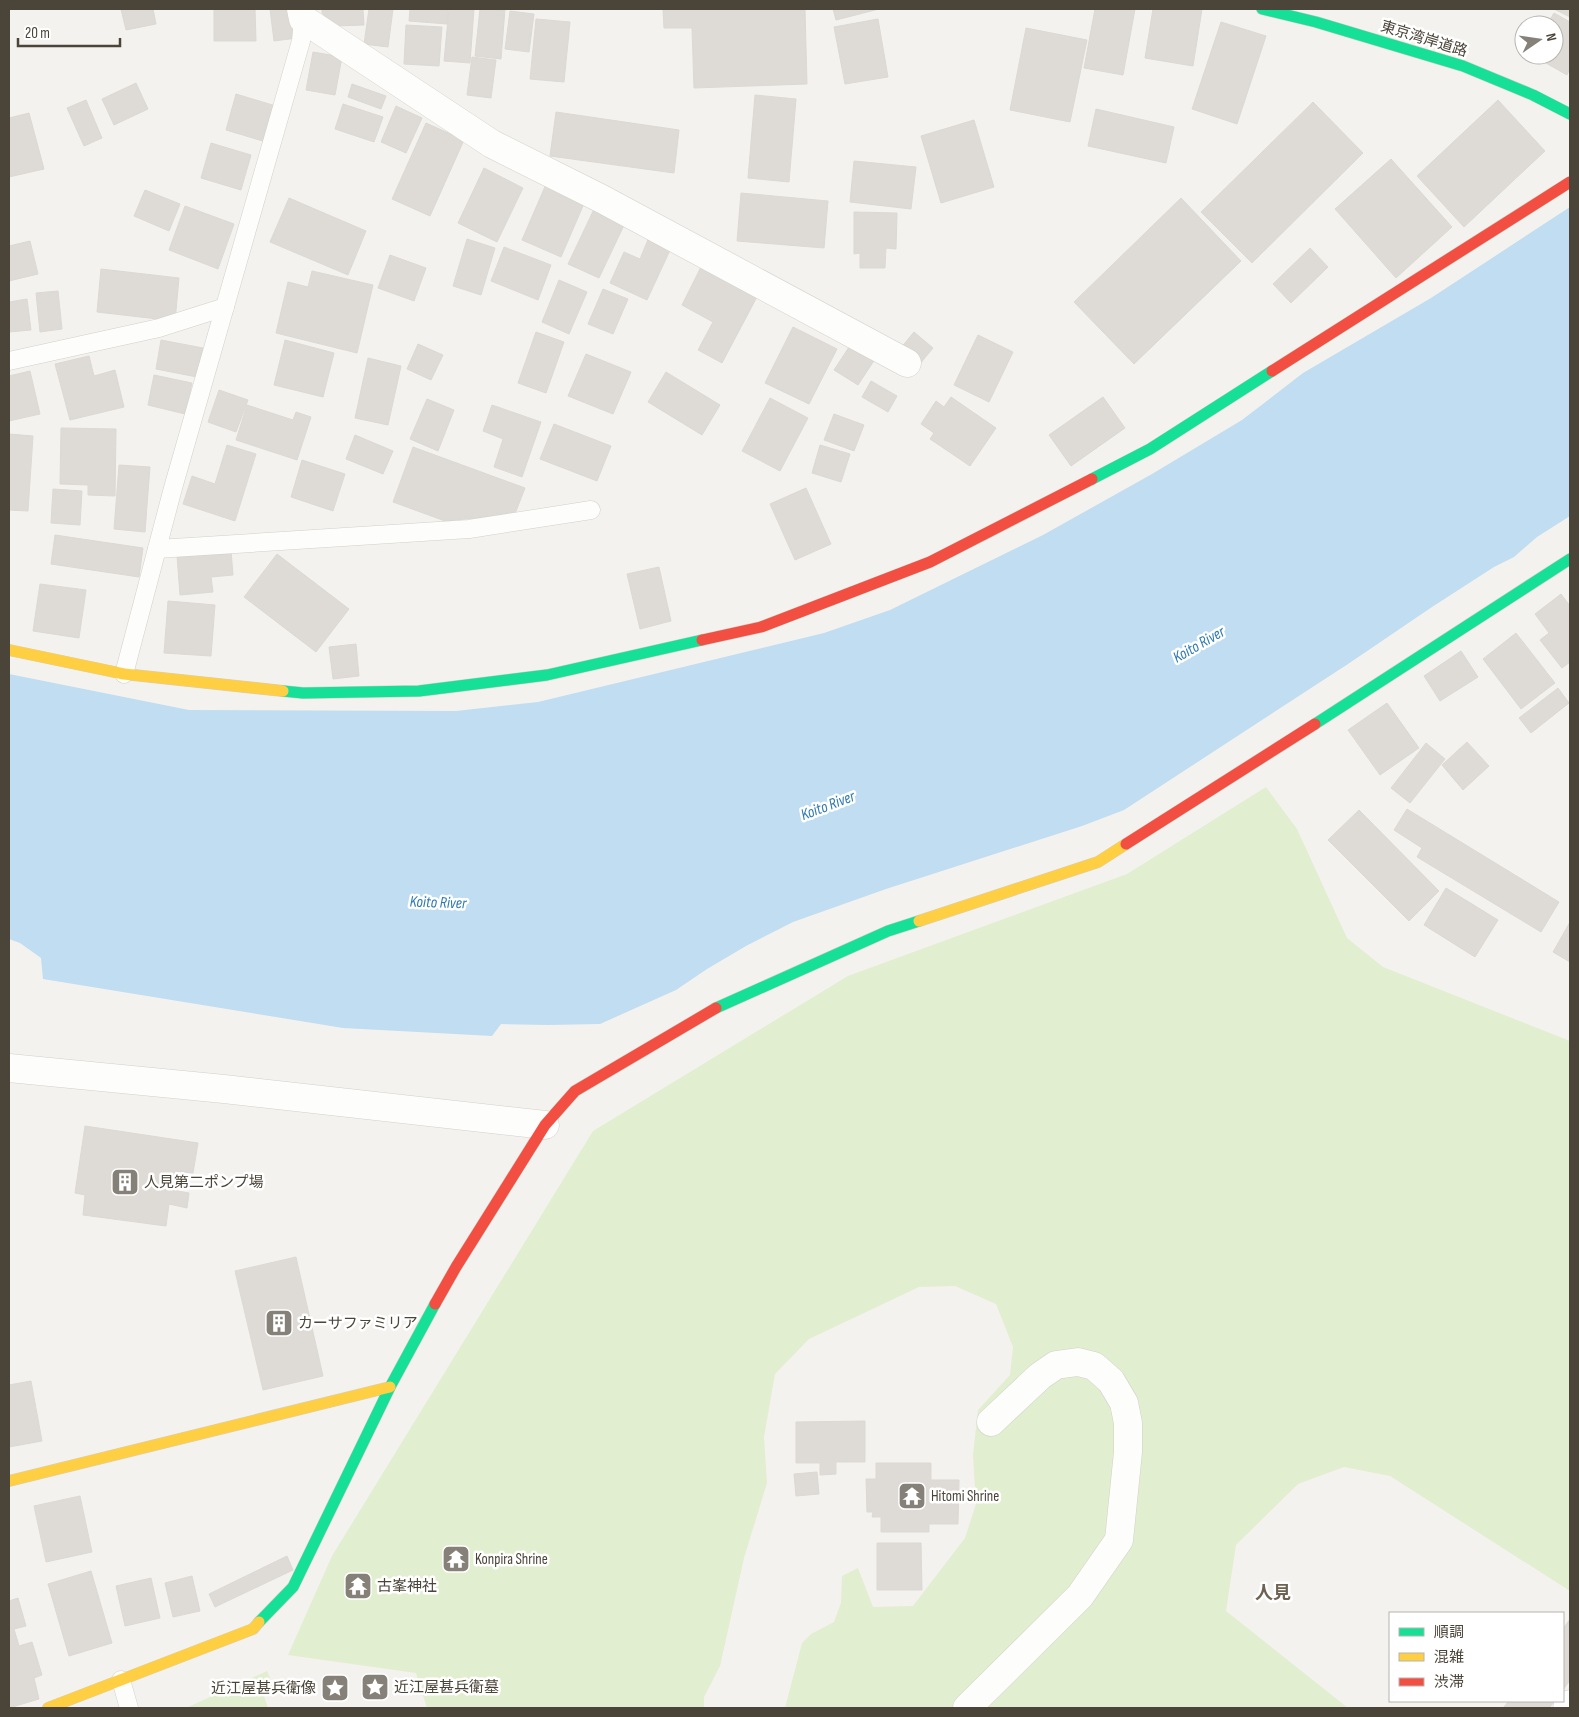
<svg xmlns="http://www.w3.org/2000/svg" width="1579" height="1717" viewBox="0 0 1579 1717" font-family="'Sofia Sans Condensed','Noto Sans JP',sans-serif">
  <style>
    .green { fill: #e1eecf }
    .water { fill: #c0ddf1 }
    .building { fill: #dedbd6; stroke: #dcd9d4 }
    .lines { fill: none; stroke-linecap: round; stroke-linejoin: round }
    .lane-casing { stroke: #d2d0cb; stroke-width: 19 }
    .street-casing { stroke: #d2d0cb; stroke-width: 29 }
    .fast-casing { stroke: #d3cfc5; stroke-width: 12 }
    .slow-casing { stroke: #d3cfc5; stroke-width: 12 }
    .jam-casing { stroke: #d3cfc5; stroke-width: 12 }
    .lane { stroke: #fdfdfc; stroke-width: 18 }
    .street { stroke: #fdfdfc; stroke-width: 28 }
    .fast { stroke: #16e098; stroke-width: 11 }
    .slow { stroke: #ffcf43; stroke-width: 11 }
    .jam { stroke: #f24e42; stroke-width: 11 }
    .labels { text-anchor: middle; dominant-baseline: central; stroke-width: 5; stroke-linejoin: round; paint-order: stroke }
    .street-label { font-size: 15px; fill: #4b4439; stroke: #fff }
    .poi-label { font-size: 15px; fill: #4b4439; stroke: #fff; text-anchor: start }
    .water-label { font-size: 16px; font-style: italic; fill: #2e7ab2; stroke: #fff }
    .quarter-label { font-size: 18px; font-weight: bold; fill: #6e6250; stroke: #fff }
  </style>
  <rect width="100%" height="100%" fill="#f4f2ee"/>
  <!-- green -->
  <g class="green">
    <path d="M1266,787l31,42 50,109 36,29 187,74v550l-180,-115 -46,-9 -46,17 -62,61 -10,66 122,97h-563l17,-65 9,-9 23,-12 7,-19 1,-27 16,-8 15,39 40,-1 52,-68 11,-34 -3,-49 5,-45 32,-35 3,-28 -17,-43 -41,-18 -36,1 -110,52 -34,35 -11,63 3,46 -23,75 -24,108 -16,31v11h-277l-11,-35 -128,-18 44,-99 261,-425 255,-155 279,-102z"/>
    <path d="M267,1671l9,21 -12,4 4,12h-82z"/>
  </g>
  <!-- water -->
  <path class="water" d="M1570,207v309l-33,21 -23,20 -20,10 -62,40 -84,57 -224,146 -42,16 -196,63 -93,33 -47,24 -39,23 -31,21 -76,34 -52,1 -47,-1 -9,12 -149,-8 -300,-49 -2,-21 -21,-15 -11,-4v-265l180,36 267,1 82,-9 286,-69 66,-23 153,-75 109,-61 90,-54 61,-47 128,-75z"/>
  <!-- building -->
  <g class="building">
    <path d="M121,9h32l3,15 -30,6z"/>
    <path d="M214,9h41l1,32h-42z"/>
    <path d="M270,9h24l3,29 -23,3z"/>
    <path d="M322,9h41l1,16 -30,1 -12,-13z"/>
    <path d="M369,9h24l-5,38 -24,-3z"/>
    <path d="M410,9h38l-1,15 -38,-3z"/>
    <path d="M449,9h25l-4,54 -26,-2z"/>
    <path d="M480,9h25l-4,50 -26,-3z"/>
    <path d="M663,9h142l2,75 -113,4 -2,-60h-28z"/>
    <path d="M833,9h46l-43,11z"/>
    <path d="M1095,9h40l-12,66 -39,-7z"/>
    <path d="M1153,9h49l-9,57 -48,-8z"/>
    <path d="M1554,9h16v8z"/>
    <path d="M510,11l24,3 -5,38 -24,-3z"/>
    <path d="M1554,13l16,9v46l-3,7 -35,-20h22v-30h-7z"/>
    <path d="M536,19l34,3 -6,60 -34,-3z"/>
    <path d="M878,19l10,58 -43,7 -11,-57z"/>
    <path d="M1221,22l45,14 -29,88 -45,-15z"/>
    <path d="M406,25l36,2 -3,39 -35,-2z"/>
    <path d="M1026,28l61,12 -17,82 -60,-12z"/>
    <path d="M313,52l29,5 -7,38 -29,-5z"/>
    <path d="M472,57l24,3 -5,38 -24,-3z"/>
    <path d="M136,83l12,26 -34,16 -12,-26z"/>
    <path d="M352,84l34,12 -5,13 -33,-12z"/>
    <path d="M236,94l40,12 -10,36 -40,-12z"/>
    <path d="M755,95l41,4 -7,83 -41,-4z"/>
    <path d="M86,100l16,38 -18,8 -17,-38z"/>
    <path d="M1498,100l47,51 -81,76 -47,-51z"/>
    <path d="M1313,102l50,51 -111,110 -51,-51z"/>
    <path d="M343,104l40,13 -9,25 -39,-13z"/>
    <path d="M396,106l26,12 -16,35 -25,-11z"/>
    <path d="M1096,109l78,18 -8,36 -78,-17z"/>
    <path d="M556,112l123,18 -5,43 -124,-17z"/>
    <path d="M29,113l15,56 -35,8v-59z"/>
    <path d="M974,120l20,67 -53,16 -20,-67z"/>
    <path d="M426,123l38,17 -34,76 -38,-17z"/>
    <path d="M211,143l40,12 -10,35 -40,-12z"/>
    <path d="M1391,159l61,68 -56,51 -61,-69z"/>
    <path d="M854,161l62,6 -5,42 -61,-7z"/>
    <path d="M484,168l39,20 -26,54 -39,-19z"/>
    <path d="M547,182l39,17 -25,58 -39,-17z"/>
    <path d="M145,190l35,14 -11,27 -35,-15z"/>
    <path d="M741,193l87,8 -4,47 -87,-7z"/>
    <path d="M289,198l77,33 -18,44 -78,-33z"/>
    <path d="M1181,198l60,63 -107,103 -60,-62z"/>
    <path d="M596,205l31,14 -28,59 -31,-14z"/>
    <path d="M185,206l49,18 -16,45 -49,-19z"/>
    <path d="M854,212l43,1 -1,36 -10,-1 -1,20h-25v-15l-6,1z"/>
    <path d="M649,237l23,9 -25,54 -37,-17 14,-31 16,7z"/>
    <path d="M467,239l28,9 -14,47 -28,-9z"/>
    <path d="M30,241l8,33 -29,7v-35z"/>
    <path d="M504,247l47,18 -13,35 -47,-19z"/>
    <path d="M1310,248l18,19 -37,36 -18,-19z"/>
    <path d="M390,255l36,13 -12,33 -36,-13z"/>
    <path d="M703,263l56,30 -37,70 -24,-13 15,-28 -31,-17z"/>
    <path d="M101,269l78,9 -4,43 -78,-9z"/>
    <path d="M312,271l61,14 -16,68 -81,-20 12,-51 20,5z"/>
    <path d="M559,280l28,12 -18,42 -27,-12z"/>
    <path d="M603,289l25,10 -15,35 -25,-10z"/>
    <path d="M58,291l4,38 -22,3 -4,-39z"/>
    <path d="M27,299l4,31 -22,2v-30z"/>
    <path d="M793,327l44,22 -28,55 -44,-21z"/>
    <path d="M536,332l28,10 -18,51 -28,-10z"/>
    <path d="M914,332l19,16 -14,17 -19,-16z"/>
    <path d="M978,335l35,17 -24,50 -35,-17z"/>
    <path d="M161,340l42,8 -6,29 -41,-8z"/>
    <path d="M285,340l49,13 -11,44 -49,-12z"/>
    <path d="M853,341l24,15 -19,29 -24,-15z"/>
    <path d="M418,344l25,11 -12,25 -24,-11z"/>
    <path d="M586,354l45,18 -18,42 -45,-18z"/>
    <path d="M89,356l5,20 21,-6 9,37 -54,13 -15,-56z"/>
    <path d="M368,358l33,8 -13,59 -33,-7z"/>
    <path d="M30,371l10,43 -31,7v-45z"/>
    <path d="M666,372l54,33 -18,30 -54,-33z"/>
    <path d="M154,375l38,8 -7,31 -37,-9z"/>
    <path d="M871,381l26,15 -9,16 -26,-15z"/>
    <path d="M219,390l29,10 -12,32 -28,-10z"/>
    <path d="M951,397l45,31 -26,38 -40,-27 4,-6 -13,-9 15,-23 8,6z"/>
    <path d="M1103,397l22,31 -54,38 -22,-31z"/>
    <path d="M770,398l38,20 -28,53 -38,-20z"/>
    <path d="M427,399l27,11 -16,41 -28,-12z"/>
    <path d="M247,405l46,15 3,-8 15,5 -14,43 -61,-20z"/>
    <path d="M492,405l49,17 -19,55 -28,-10 9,-28 -20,-8z"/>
    <path d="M834,414l30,11 -10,26 -30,-11z"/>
    <path d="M554,424l57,22 -14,35 -57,-22z"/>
    <path d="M61,428l55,1 -1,67 -27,-1v-10l-28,-1z"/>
    <path d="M9,434l24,2 -5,75 -19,-1z"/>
    <path d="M355,435l38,16 -10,23 -37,-15z"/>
    <path d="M227,445l29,9 -21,67 -52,-17 9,-28 23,8z"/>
    <path d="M820,445l30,9 -9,28 -29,-9z"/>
    <path d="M413,447l112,41 -10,26 -70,7 -52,-19z"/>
    <path d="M302,460l43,14 -12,37 -42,-14z"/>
    <path d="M119,465l31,2 -5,65 -31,-3z"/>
    <path d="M806,488l25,56 -36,16 -25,-56z"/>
    <path d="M53,489l29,2 -2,34 -29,-2z"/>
    <path d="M55,535l88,13 -4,29 -88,-13z"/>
    <path d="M231,551l2,24 -22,2 2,15 -33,3 -3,-39z"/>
    <path d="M277,554l72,55 -33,43 -72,-55z"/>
    <path d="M659,567l12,54 -31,8 -13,-55z"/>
    <path d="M40,584l46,6 -7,48 -46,-7z"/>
    <path d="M1561,594l9,12v56l-8,6 -22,-28 9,-7 -14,-19z"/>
    <path d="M168,601l47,4 -4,51 -47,-3z"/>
    <path d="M1516,633l39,50 -34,26 -38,-50z"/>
    <path d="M356,644l3,32 -26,3 -4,-32z"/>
    <path d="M1461,651l17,26 -38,24 -16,-25z"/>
    <path d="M1558,688l11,15 -38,30 -12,-15z"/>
    <path d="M1387,703l32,45 -39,27 -32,-45z"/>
    <path d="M1467,742l22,24 -26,24 -21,-25z"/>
    <path d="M1426,743l19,16 -35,44 -19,-15z"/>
    <path d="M1407,809l152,93 -18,30 -124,-75 5,-9 -28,-18z"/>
    <path d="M1359,810l80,81 -30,30 -81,-81z"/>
    <path d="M1446,888l52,32 -23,37 -51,-32z"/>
    <path d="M1570,922v40l-17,-10z"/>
    <path d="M85,1126l113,17 -5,30 -18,-2 -3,19 17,3 -2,15 -18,-4 -3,22 -83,-11 2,-20 -10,-2z"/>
    <path d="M296,1257l27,119 -60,14 -28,-119z"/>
    <path d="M31,1381l11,60 -33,6v-62z"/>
    <path d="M865,1421v41h-29v12l-16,1v-12h-24v-41z"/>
    <path d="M876,1463h55v17h28l-1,44h-29v8h-48v-15h-9l1,-5h-6l-1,-33h10z"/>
    <path d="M817,1472l2,22 -23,2 -2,-22z"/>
    <path d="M80,1496l12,56 -46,10 -12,-56z"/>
    <path d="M877,1543h44l1,47h-45z"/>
    <path d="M287,1556l6,14 -78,37 -6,-13z"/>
    <path d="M91,1571l21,72 -43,13 -21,-72z"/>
    <path d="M192,1576l8,35 -27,6 -8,-34z"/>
    <path d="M151,1578l9,40 -35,8 -9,-40z"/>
    <path d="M18,1598l8,28 -12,3 5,17 13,-4 10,33 -8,3 5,21 -30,9v-107z"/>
    <path d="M1570,1619v61l-7,10v-61z"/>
    <path d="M1509,1701h46l-6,7h-46z"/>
  </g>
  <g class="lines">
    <defs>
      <g id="lane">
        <path d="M9,361l150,-33 66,-21"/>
        <path d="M157,549l312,-20 122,-19"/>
        <path d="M124,674l49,-186 128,-447 2,-22"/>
        <path d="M121,1680l8,28"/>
      </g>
      <g id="street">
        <path d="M301,9l2,10 189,125 110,55 305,164"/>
        <path d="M9,1068l215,21 321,36"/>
        <path d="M967,1708l113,-112 39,-56 9,-88v-29l-4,-20 -13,-22 -17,-15 -16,-4 -22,3 -16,11 -49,46"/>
        <path d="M1567,1708l3,-4"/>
      </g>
      <g id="fast">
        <path d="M1262,9l54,13 147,44 70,29 37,19"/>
        <path d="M1092,479l58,-30 122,-78"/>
        <path d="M283,691l20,2 116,-2 128,-16 155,-35"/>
        <path d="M1315,724l255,-165"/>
        <path d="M716,1008l172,-77 31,-10"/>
        <path d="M259,1622l34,-35 97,-200 45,-83"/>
      </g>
      <g id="slow">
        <path d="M9,650l115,24 159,17"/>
        <path d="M919,921l179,-59 28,-18"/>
        <path d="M9,1481l381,-94"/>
        <path d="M48,1708l205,-79 6,-7"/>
      </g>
      <g id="jam">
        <path d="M1272,371l298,-189"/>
        <path d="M702,640l59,-13 169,-65 162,-83"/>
        <path d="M1126,844l189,-120"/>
        <path d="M435,1304l21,-37 89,-142 30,-34 141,-83"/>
      </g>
    </defs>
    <!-- lane casing -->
    <use href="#lane" class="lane-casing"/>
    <!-- street casing -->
    <use href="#street" class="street-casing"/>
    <!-- fast casing -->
    <use href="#fast" class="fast-casing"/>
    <!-- slow casing -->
    <use href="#slow" class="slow-casing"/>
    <!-- jam casing -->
    <use href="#jam" class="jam-casing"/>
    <!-- lane -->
    <use href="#lane" class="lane"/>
    <!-- street -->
    <use href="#street" class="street"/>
    <!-- fast -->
    <use href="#fast" class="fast"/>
    <!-- slow -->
    <use href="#slow" class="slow"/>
    <!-- jam -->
    <use href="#jam" class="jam"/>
  </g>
  <!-- icons -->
  <defs>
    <symbol id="building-square" viewBox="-11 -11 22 22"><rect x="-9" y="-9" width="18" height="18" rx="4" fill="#868178" stroke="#fff"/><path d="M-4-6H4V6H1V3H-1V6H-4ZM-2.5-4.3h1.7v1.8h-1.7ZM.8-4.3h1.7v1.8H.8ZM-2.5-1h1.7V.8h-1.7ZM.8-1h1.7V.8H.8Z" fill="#fff"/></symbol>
    <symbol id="temple-square" viewBox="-11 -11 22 22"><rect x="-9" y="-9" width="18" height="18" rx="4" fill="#868178" stroke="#fff"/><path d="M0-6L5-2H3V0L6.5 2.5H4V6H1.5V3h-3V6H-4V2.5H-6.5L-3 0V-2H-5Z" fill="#fff"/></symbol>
    <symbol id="sight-square" viewBox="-11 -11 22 22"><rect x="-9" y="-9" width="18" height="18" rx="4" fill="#868178" stroke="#fff"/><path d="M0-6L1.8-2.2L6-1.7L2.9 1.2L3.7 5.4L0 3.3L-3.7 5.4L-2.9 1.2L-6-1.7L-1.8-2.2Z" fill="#fff"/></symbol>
  </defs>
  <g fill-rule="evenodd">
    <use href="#building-square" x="109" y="1166" width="32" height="32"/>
    <use href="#building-square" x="263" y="1307" width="32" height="32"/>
    <use href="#temple-square" x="896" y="1480" width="32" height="32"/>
    <use href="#temple-square" x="440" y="1543" width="32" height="32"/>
    <use href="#temple-square" x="342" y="1570" width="32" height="32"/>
    <use href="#sight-square" x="359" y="1671" width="32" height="32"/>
    <use href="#sight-square" x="319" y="1672" width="32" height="32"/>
  </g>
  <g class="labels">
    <!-- street labels -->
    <g class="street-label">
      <text transform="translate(1424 39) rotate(17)">東京湾岸道路</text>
    </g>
    <!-- poi labels -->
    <g class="poi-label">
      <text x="144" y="1182">人見第二ポンプ場</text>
      <text x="298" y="1323">カーサファミリア</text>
      <text x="931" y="1496">Hitomi Shrine</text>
      <text x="475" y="1559">Konpira Shrine</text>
      <text x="377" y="1586">古峯神社</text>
      <text x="394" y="1687">近江屋甚兵衛墓</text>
      <text x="316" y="1688" text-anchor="end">近江屋甚兵衛像</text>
    </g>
    <!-- water labels -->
    <g class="water-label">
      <text transform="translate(1199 645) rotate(-30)">Koito River</text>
      <text transform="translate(828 806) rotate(-21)">Koito River</text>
      <text transform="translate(438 903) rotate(2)">Koito River</text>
    </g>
    <!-- quarter labels -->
    <g class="quarter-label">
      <text x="1273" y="1593">人見</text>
    </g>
  </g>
  <!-- border -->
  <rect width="1579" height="1717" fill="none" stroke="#4b4439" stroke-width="20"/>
  <!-- legend -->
  <rect x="1389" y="1612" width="175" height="90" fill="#ffffff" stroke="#b7b4b0"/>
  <rect x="1399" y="1628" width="25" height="8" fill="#16e098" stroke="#b7b4b0"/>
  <text x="1434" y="1637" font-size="15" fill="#4b4439">順調</text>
  <rect x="1399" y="1653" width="25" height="8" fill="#ffcf43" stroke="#b7b4b0"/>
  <text x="1434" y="1662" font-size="15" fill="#4b4439">混雑</text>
  <rect x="1399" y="1678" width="25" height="8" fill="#f24e42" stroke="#b7b4b0"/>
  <text x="1434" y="1687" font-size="15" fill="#4b4439">渋滞</text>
  <!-- north arrow -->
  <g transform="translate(1539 40) rotate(77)"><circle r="24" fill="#ffffff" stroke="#b7b4b0"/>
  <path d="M0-4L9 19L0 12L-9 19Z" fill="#868178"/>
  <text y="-8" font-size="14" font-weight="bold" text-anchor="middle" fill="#4b4439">N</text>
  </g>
  <!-- scale -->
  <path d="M18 38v8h102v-8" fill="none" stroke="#4b4439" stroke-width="2.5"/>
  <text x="25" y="38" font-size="15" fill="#4b4439" stroke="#ffffff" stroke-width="4" paint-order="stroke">20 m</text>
</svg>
